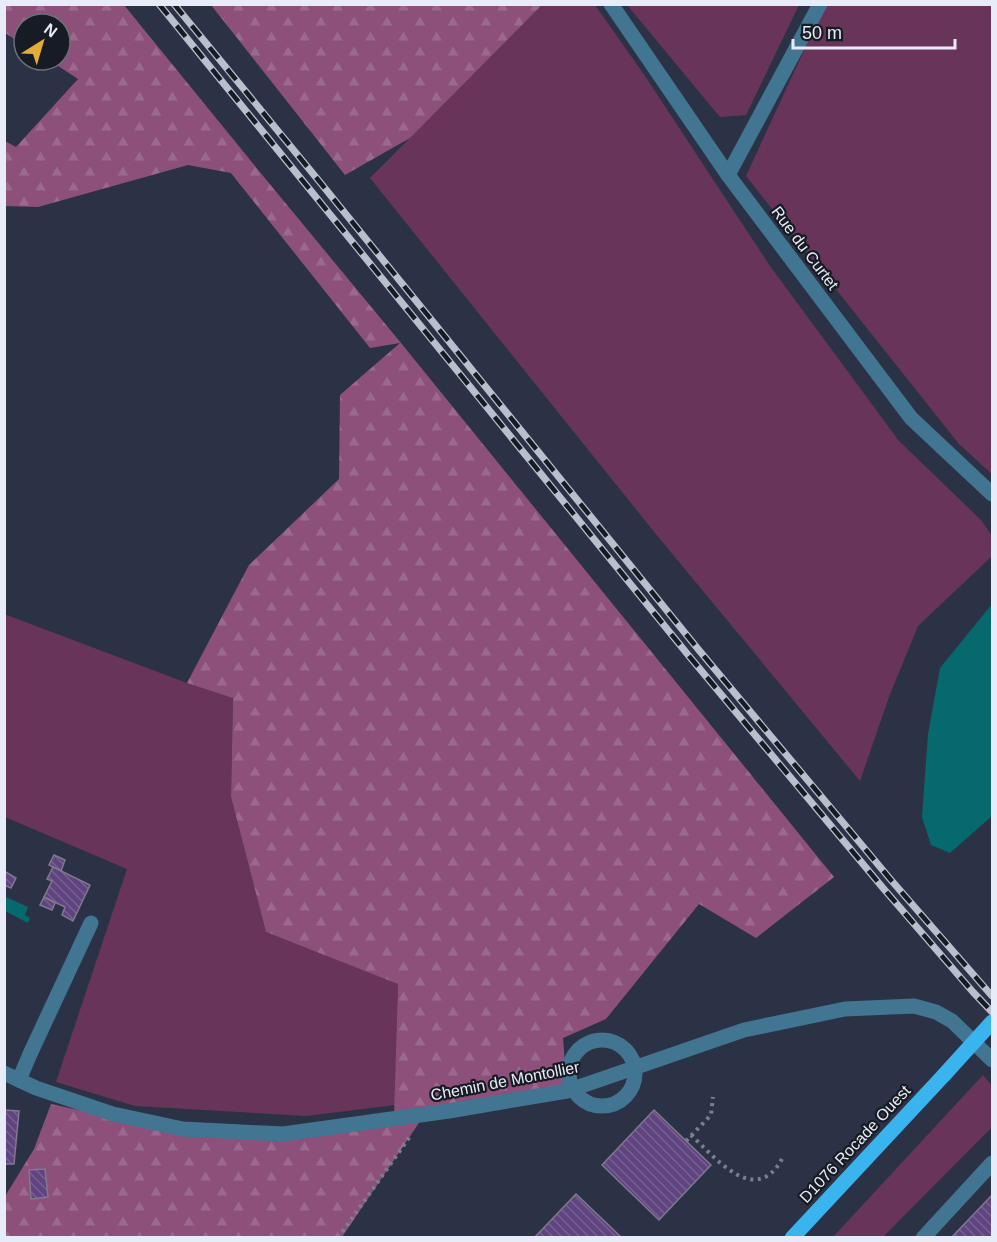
<svg xmlns="http://www.w3.org/2000/svg" width="997" height="1242" viewBox="0 0 997 1242" font-family="Arial,sans-serif">
  <style>
    .green { fill: #68345a }
    .forest { fill: url(#forest-firs) }
    .water { fill: #06696d }
    .building { fill: url(#building-back-hatch); stroke: #81788e; stroke-width: 1.5 }
    .lines { fill: none; stroke-linecap: round; stroke-linejoin: round }
    .path { stroke: #7b8090; stroke-width: 4; stroke-dasharray: 3 4.5; stroke-linecap: butt }
    .minor { stroke: #417591; stroke-width: 15 }
    .major { stroke: #39b4ef; stroke-width: 15 }
    .rail-casing { stroke: #babfcd; stroke-width: 7 }
    .rail { stroke: #171b23; stroke-width: 4.5; stroke-dasharray: 14; stroke-linecap: butt }
    .major-bridge { stroke: #39b4ef; stroke-width: 15 }
    .labels { text-anchor: middle; dominant-baseline: central; stroke-width: 4.5; stroke-linejoin: round; paint-order: stroke }
    .street-label { font-size: 16px; fill: #e8ecf8; stroke: #171b23 }
  </style>
  <defs>
    <pattern id="forest-firs" width="22" height="20" patternUnits="userSpaceOnUse" patternTransform="scale(1.5)"><rect width="22" height="20" fill="#8c507b"/><path d="M5 1l3.5 6h-7zM16 11l3.5 6h-7z" fill="#9c698e"/></pattern>
    <pattern id="building-back-hatch" width="6" height="6" patternUnits="userSpaceOnUse" patternTransform="scale(1.5)"><rect width="6" height="6" fill="#5f447f"/><path d="M-1 5l2 2M0 0l6 6M5-1l2 2" fill="none" stroke="#765f92"/></pattern>
  </defs>
  <rect width="100%" height="100%" fill="#2c3245"/>
  <!-- green -->
  <g class="green">
    <path d="M542,5h53l50,71 125,190 129,175 82,79 11,16v20l-74,70 -29,71 -29,84 -205,-248 -285,-355z"/>
    <path d="M627,5h172l-53,110 -26,2z"/>
    <path d="M825,5h167v469l-33,-30 -213,-268z"/>
    <path d="M4,614l183,69 46,14 -2,100 35,135 132,51 -3,122 -89,11 -171,-10 -79,-24 71,-213 -122,-52z"/>
    <path d="M983,1075l9,11v41l-109,110h-50z"/>
  </g>
  <!-- forest -->
  <g class="forest">
    <path d="M5,5h119l135,166 142,172 433,534 -78,61 -57,-34 -93,115 -43,19 4,53 -142,23 -83,123h-337l-1,-39 30,-49 17,-45 150,33 193,-19 4,-134 -132,-52 -35,-135 2,-99 -46,-15 62,-118 90,-86 1,-84 60,-52 -30,5 -139,-175 -43,-8 -150,42 -33,-1v-65l11,6 62,-68 -29,-19h11v-36h-36v21l-19,-12z"/>
    <path d="M211,5h331l-132,133 -65,37z"/>
  </g>
  <!-- water -->
  <g class="water">
    <path d="M992,604v212l-42,37 -19,-8 -9,-28 6,-83 12,-66z"/>
    <path d="M4,896l24,11 -3,8 5,3 -2,5 -23,-12z"/>
  </g>
  <!-- building -->
  <g class="building">
    <path d="M54,855l11,5 -4,11 -12,-6z"/>
    <path d="M53,867l37,18 -17,36 -11,-6 3,-8 -21,-10 8,-16 -5,-2z"/>
    <path d="M4,871l12,7 -5,10 -7,-3z"/>
    <path d="M44,897l11,6 -3,7 -12,-5z"/>
    <path d="M4,1110l15,1 -5,53h-10z"/>
    <path d="M654,1110l57,55 -52,55 -57,-55z"/>
    <path d="M45,1169l3,28 -17,2 -2,-29z"/>
    <path d="M576,1194l46,44h-88z"/>
    <path d="M992,1195v43h-41z"/>
  </g>
  <g class="lines">
    <!-- path -->
    <g class="path">
      <path d="M691,1135c24,22 64,73 91,24"/>
      <path d="M686,1141l25,-26 2,-18"/>
      <path d="M338,1238l73,-103"/>
    </g>
    <!-- minor -->
    <g class="minor">
      <path d="M611,4l117,171 183,243 81,76"/>
      <path d="M728,175l92,-171"/>
      <circle cx="602" cy="1073" r="33"/>
      <path d="M4,1073l32,15 77,26 70,15 100,5 166,-23 118,-20 177,-61 101,-21 69,-3 22,6 16,9 40,39"/>
      <path d="M19,1080l11,-26 61,-131"/>
      <path d="M923,1238l69,-75"/>
    </g>
    <!-- major -->
    <path class="major" d="M792,1238l152,-163"/>
    <defs>
      <g id="rail">
        <path d="M159,4l530,652 194,232 90,104 19,20"/>
        <path d="M174,4l145,177 379,468 193,231 101,116"/>
      </g>
    </defs>
    <!-- rail casing -->
    <use href="#rail" class="rail-casing"/>
    <!-- rail -->
    <use href="#rail" class="rail"/>
    <!-- major-bridge -->
    <path class="major-bridge" d="M944,1075l48,-53"/>
  </g>
  <g class="labels">
    <!-- street labels -->
    <g class="street-label">
      <text transform="translate(805 248) rotate(53)">Rue du Curtet</text>
      <text transform="translate(505 1081) rotate(-11)">Chemin de Montollier</text>
      <text transform="translate(855 1144) rotate(-47)">D1076 Rocade Ouest</text>
    </g>
  </g>
  <!-- border -->
  <rect width="997" height="1242" fill="none" stroke="#e8ecf8" stroke-width="12"/>
  <!-- north arrow -->
  <g transform="translate(42 42) rotate(37)"><circle r="28" fill="#171b23" stroke="#6b6f78" stroke-width="1.5"/>
  <path d="M0-4.5L10 22L0 15L-10 22Z" fill="#e4ad35"/>
  <text y="-9" font-size="16" font-weight="bold" text-anchor="middle" fill="#e8ecf8">N</text>
  </g>
  <!-- scale -->
  <path d="M793 39v9h162v-9" fill="none" stroke="#e8ecf8" stroke-width="3"/>
  <text x="802" y="39" font-size="18" fill="#e8ecf8" stroke="#171b23" stroke-width="4.5" paint-order="stroke">50 m</text>
</svg>
